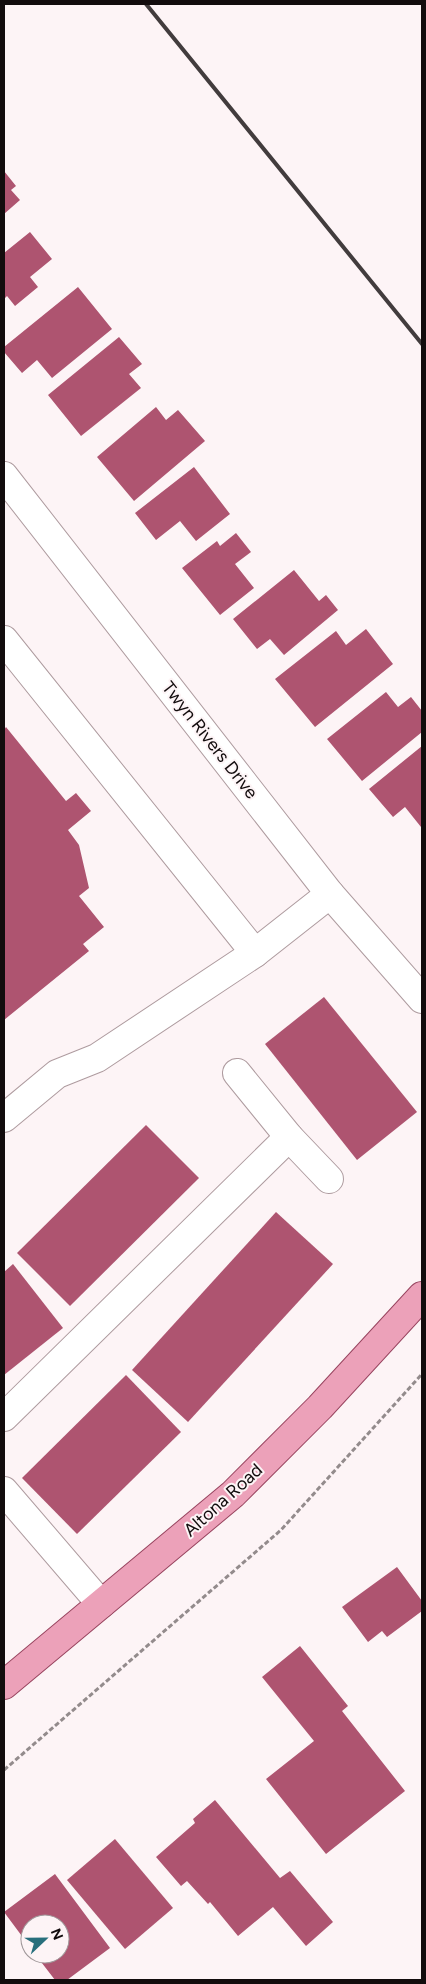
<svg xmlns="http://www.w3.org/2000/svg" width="426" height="1984" viewBox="0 0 426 1984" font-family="Figtree,sans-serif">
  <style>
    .building { fill: #ae5470 }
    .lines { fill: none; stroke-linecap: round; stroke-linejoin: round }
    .minor-casing { stroke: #ae9b9f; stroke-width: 30 }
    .major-casing { stroke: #98445f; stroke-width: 30 }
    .path { stroke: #938b8c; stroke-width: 3; stroke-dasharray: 5 2.5; stroke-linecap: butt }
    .minor { stroke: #fff; stroke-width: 28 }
    .major { stroke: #eca1b9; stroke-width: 28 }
    .rail { stroke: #423c3d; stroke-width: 4 }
    .labels { text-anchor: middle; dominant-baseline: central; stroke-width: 4; stroke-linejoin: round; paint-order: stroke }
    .street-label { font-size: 18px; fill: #120c0d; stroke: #fdf4f6 }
  </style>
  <rect width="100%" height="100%" fill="#fdf4f6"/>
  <!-- building -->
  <g class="building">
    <path d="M4,171l12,15 -5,4 9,10 -16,14z"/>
    <path d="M30,232l22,27 -22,18 8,10 -23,19 -8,-10 -3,3v-46z"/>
    <path d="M78,287l34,42 -60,49 -15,-18 -15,13 -18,-21v-5z"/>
    <path d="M119,337l23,27 -13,10 12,14 -60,48 -33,-41z"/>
    <path d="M156,407l10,13 12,-10 27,31 -71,60 -37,-44z"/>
    <path d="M194,467l36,47 -34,27 -16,-20 -24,19 -21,-27z"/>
    <path d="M236,533l15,19 -16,12 19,24 -34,27 -38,-47 35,-27 3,5z"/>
    <path d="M294,570l25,31 7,-6 12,15 -54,45 -14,-16 -13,10 -24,-30z"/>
    <path d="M366,629l27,35 -78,63 -40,-48 61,-48 10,14z"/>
    <path d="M386,692l12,15 13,-10 11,14v21l-60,49 -35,-42z"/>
    <path d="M6,727l60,74 10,-8 15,18 -23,19 11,15 10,43 -10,8 25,31 -21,17 6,7 -85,69v-290z"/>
    <path d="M422,746v80l-1,1 -16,-20 -12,10 -24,-28z"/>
    <path d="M324,997l93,115 -60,48 -92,-116z"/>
    <path d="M146,1125l53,53 -129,128 -53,-53z"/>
    <path d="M276,1212l57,52 -145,158 -56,-52z"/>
    <path d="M13,1264l50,64 -59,47v-103z"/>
    <path d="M126,1375l55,57 -104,102 -55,-56z"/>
    <path d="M397,1567l25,34v10l-35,26 -5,-6 -14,11 -26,-35z"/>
    <path d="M300,1646l48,60 -6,5 63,80 -79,63 -60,-75 48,-38 -52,-64z"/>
    <path d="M215,1800l65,78 10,-7 43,51 -27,24 -33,-39 -35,29 -28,-34 -2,2 -21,-23 -6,5 -25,-29 39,-34 -2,-4z"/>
    <path d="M115,1839l58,69 -48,41 -58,-69z"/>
    <path d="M55,1874l55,74 -43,32h-12l-20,-26h25v-30h-30v23l-26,-35z"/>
  </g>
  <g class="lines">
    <defs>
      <g id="minor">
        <path d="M4,476l326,418 92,105"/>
        <path d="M4,640l251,313"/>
        <path d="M4,1118l53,-44 40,-16 158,-105 75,-59"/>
        <path d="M289,1137l40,42"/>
        <path d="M4,1417l285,-280 -52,-64"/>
        <path d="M4,1491l97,113"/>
      </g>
      <path id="major" d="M4,1685l229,-191 87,-87 102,-111"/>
    </defs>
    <!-- minor casing -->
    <use href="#minor" class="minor-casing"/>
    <!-- major casing -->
    <use href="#major" class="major-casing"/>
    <!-- path -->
    <path class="path" d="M4,1770l277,-240 141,-156"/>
    <!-- minor -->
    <use href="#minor" class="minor"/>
    <!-- major -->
    <use href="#major" class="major"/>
    <!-- rail -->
    <path class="rail" d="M146,4l276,340"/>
  </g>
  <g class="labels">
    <!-- street labels -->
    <g class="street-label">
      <text transform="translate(210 740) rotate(52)">Twyn Rivers Drive</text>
      <text transform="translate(223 1500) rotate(-42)">Altona Road</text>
    </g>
  </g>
  <!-- border -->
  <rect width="426" height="1984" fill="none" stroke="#120c0d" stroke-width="10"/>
  <!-- north arrow -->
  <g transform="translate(45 1939) rotate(68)"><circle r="24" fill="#fdf4f6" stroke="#9f9799"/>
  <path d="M0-4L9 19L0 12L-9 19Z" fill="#286f7c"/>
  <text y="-8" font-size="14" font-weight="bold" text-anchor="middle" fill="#120c0d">N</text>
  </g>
</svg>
